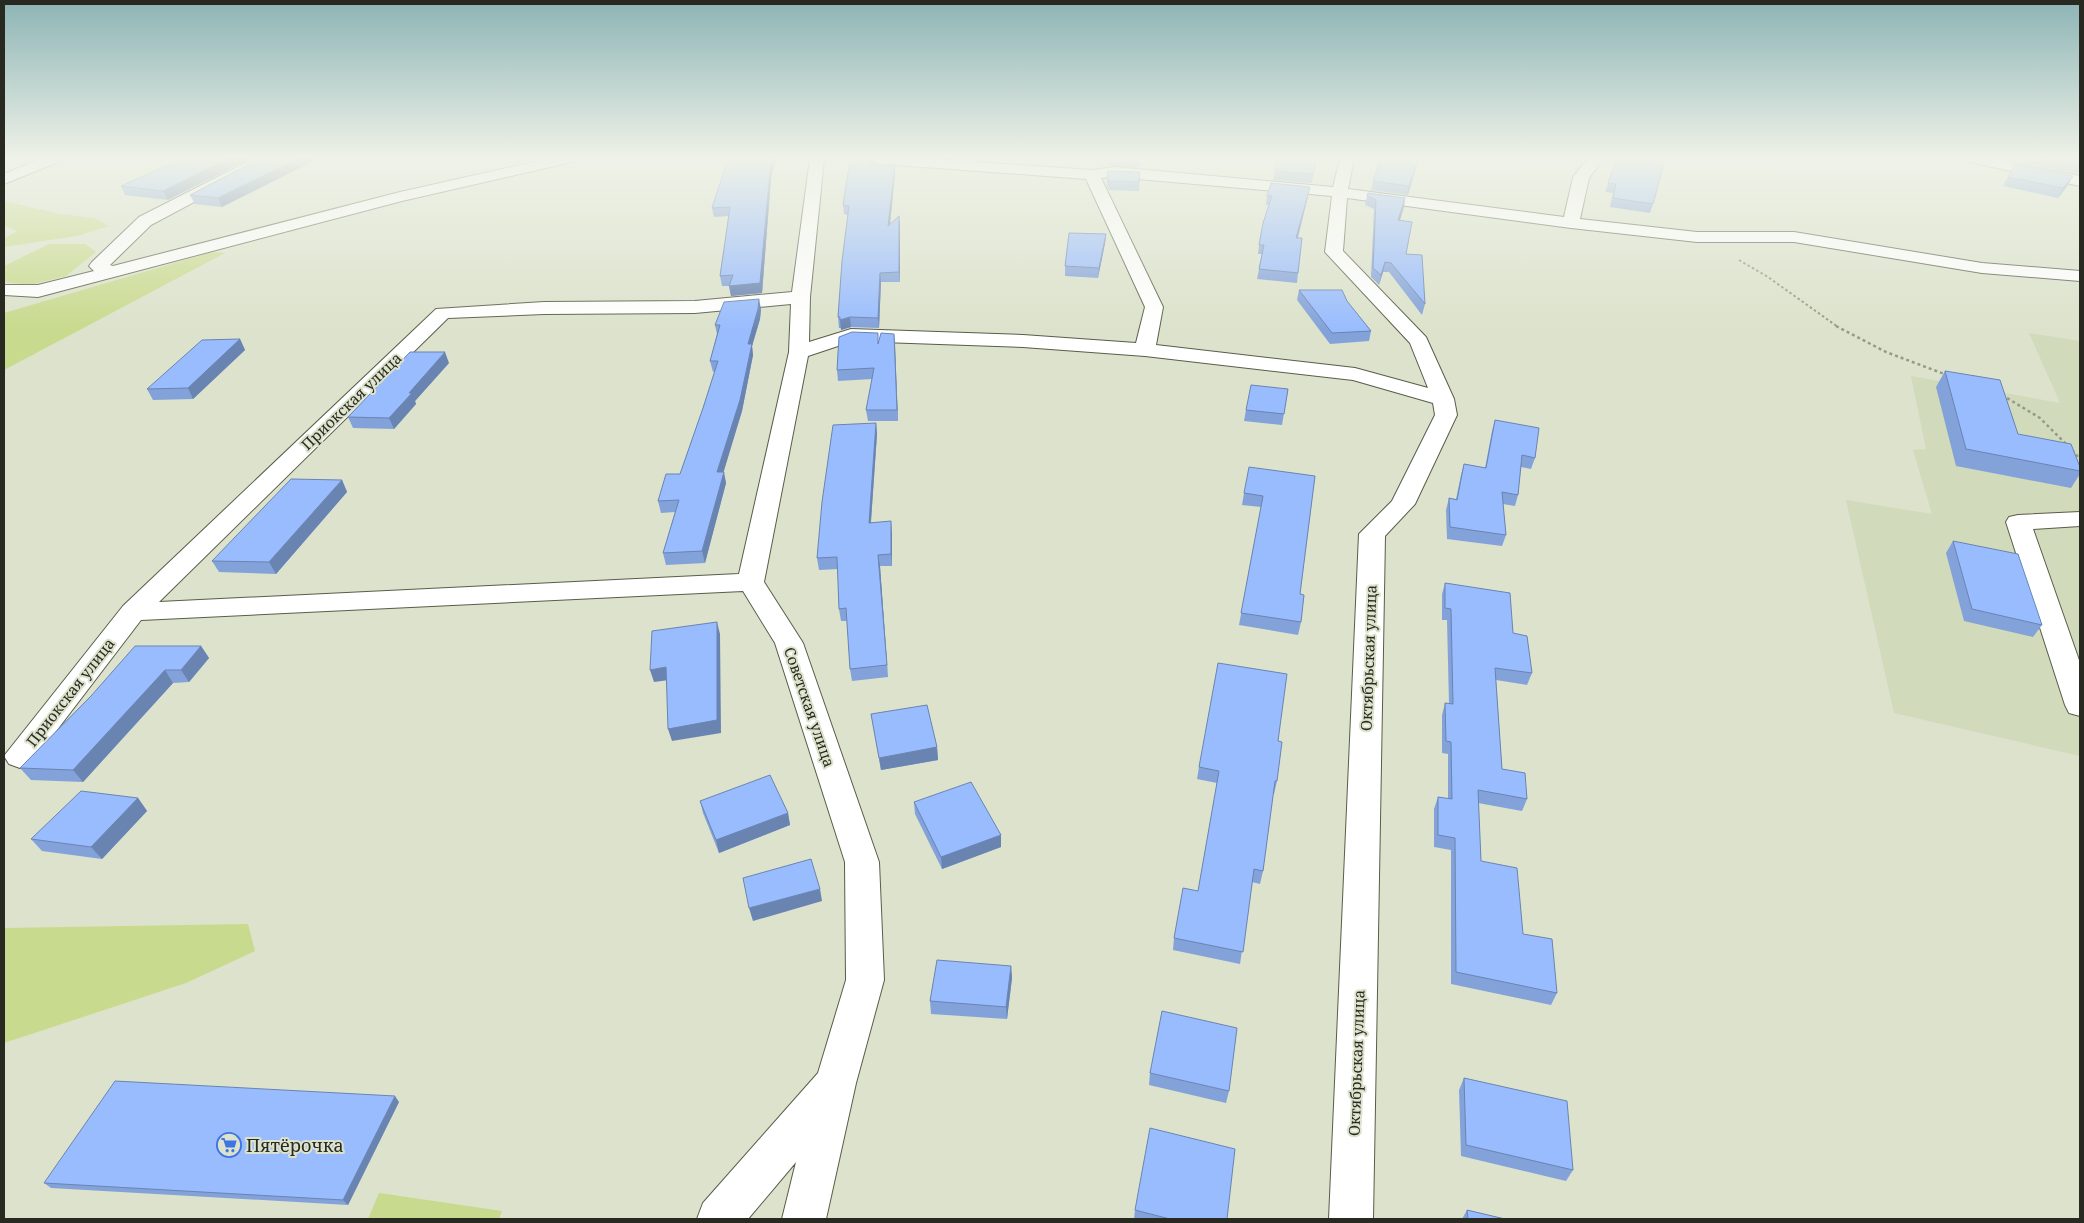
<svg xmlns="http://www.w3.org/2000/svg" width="2084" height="1223" viewBox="0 0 2084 1223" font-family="'Noto Serif',serif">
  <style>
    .built { fill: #d1dabb }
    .green { fill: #c8da8d }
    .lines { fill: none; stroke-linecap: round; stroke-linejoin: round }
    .minor-casing { stroke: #585d49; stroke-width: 2 }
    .path-far1 { stroke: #969a89; stroke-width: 2; stroke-dasharray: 2.5 2.5; stroke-linecap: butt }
    .path { stroke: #969a89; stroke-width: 2.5; stroke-dasharray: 3 3; stroke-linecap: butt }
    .minor { fill: #fff; fill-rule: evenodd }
    .wall { fill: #83a2da }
    .shaded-wall { fill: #6a84b2 }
    .building { fill: #98bcfe; stroke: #6a84b2 }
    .labels { text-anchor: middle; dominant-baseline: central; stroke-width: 4; stroke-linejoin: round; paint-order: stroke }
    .street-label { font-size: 15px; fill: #282a21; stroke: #dce2cb }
    .near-poi-label { font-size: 18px; fill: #282a21; stroke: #dce2cb; text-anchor: start }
  </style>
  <rect width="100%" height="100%" fill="#dce2cb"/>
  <!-- built -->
  <path class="built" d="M2029,333l51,8v415l-186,-43 -48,-213 86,14 -19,-64 13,-1 -15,-73 149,27z"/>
  <!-- green -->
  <g class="green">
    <path d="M4,201l56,13 35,4 14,8 -32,10 -73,11v-9l13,-7 -13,-6z"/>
    <path d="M49,244h36l11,8 -30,24 -36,9 -26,-3v-16z"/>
    <path d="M212,252l13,1 -221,117v-57z"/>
    <path d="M248,924l7,27 -69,32 -182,60v-115z"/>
    <path d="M379,1193l123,18 -3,8h-131z"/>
  </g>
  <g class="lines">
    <defs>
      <g id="minor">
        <path d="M40,159h20l-2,3 -54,22v-10z"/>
        <path d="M253,159h18l-2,3 -118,63 -41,40 3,1 287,-74 147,-33h27l-2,3 -170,39 -364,96 -34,-2v-10h34l56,-14 -5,-5 3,-4 47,-45z"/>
        <path d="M810,159h14l-14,138 -1,45 42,-13 172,6 113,8 9,-36 -59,-128 -217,-16 -5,-1 -2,-3h69l161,11 23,-3 218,20 7,-28h14l-6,30 216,28 9,-40 15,-18h15l-14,19 -9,41 117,13h97l188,31 98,8v10l-98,-8 -188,-31h-97l-126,-14 -224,-30 -4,53 83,86 28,62 3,16 -42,89 -30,32 -12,683h-44l30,-685 33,-33 43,-86 -2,-12 -80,-23 -208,-24 -122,-9 -170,-6 -45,15 -44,226 39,61 76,219 5,118 -28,103 -30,136h-44l14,-57 -48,57h-51l6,-16 115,-130 28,-93 -1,-118 -70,-219 -32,-52 -602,29 -110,144 -11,4 -11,-4 -5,-8 119,-150 313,-297 108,-7 151,-1 97,-9zM1115,177l217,19 -7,56 85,91 18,45 -73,-20 -199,-23 7,-38 -62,-129zM791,304l-2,48 -50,222 -580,28 289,-284 96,-4 151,-1z"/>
        <path d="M1967,159h28l85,17v10l-106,-23 -5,-1z"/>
        <path d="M2080,512v14l-47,3 47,134v53l-11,-3 -4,-8 -59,-183 3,-5 9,-2z"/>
      </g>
    </defs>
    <!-- minor casing -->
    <use href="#minor" class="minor-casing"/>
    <!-- path-far1 -->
    <path class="path-far1" d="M1739,260l29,17 70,50"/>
    <!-- path -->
    <g class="path">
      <path d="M1836,326l50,26 61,23"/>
      <path d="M2002,395l38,23 28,28"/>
      <path d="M2072,450l8,9"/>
    </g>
    <!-- minor -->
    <use href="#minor" class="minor"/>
  </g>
  <!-- wall -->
  <g class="wall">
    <path d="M182,159l-14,41 -43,-5 -4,-9z"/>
    <path d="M259,159l-37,48 -27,-3 -5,-9z"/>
    <path d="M850,159h24l1,6 20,8 -5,51 10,1v57h-19l-2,46 -28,-1 -10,3v-2h-2l-1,-11 10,-102 -4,-1 -1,-9z"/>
    <path d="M1110,159h31l-1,8 -31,-1z"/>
    <path d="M1316,159l-4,24 -39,-3 2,-9z"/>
    <path d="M1418,159l-10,36 -37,-5 2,-9z"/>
    <path d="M1617,159l36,45 -3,9 -40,-6 3,-14 -8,-1z"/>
    <path d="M2018,159h62v12l-2,3 -62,-13z"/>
    <path d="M2015,164l53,21 -10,13 -55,-12z"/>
    <path d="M1140,172l-1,19 -30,-1 -2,-4v-9z"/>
    <path d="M771,179l-9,114 -31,3 -2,-10h-7l-2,-10 9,-60 -15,1 -2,-9z"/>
    <path d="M1310,187l-2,9 -10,42v35l-1,10 -40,-4 5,-25h-4l1,-9 10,-40h-3l1,-9z"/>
    <path d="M1367,196l37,11 -5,14 7,33 19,50 -3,11 -33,-43h-6l-4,13 -8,-8 3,-68 -9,-4z"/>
    <path d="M1106,234l-1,9 -7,35 -33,-2v-10z"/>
    <path d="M1299,290l48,11 24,30 -2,10 -39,3 -33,-44z"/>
    <path d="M761,309l-1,10 -8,27 1,9 -11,56 -19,61 3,11 -21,80 -39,2 -3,-12 12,-41 -14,1 -3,-12 22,-27 23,-66 12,-37 -2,1 -3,-11 7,-27 -2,-9z"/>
    <path d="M894,334l4,87h-30l-2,-11 6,-31 -34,2 -1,-11 42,-29z"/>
    <path d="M240,339l5,11 -52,49 -40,1 -6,-11z"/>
    <path d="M449,363l-34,38 1,3 -22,25 -41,-1 -5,-11z"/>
    <path d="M1945,371l73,63 62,33v7l-9,14 -115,-22 -20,-79z"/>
    <path d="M1288,389l-6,36 -38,-4 2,-11z"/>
    <path d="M1495,420l40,38 -4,11 -10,-2 -3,28 -3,11 -12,-2 3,31 -4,11 -55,-7 -1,-29 3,-12 7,1 5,-24 3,-11 21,4 7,-37z"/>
    <path d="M876,423l1,11 -6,88 21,11v33h-12l8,111 -36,4 -2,-12 -3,-48h-6l-2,-12 -1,-40 -19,1 -2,-12z"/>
    <path d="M1315,476l-15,118 1,28 -3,13 -59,-10 22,-118 -19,-2 2,-12z"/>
    <path d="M342,480l5,12 -71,82 -57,-2 -7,-11z"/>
    <path d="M1953,541l89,84 -9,12 -69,-16 -18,-68z"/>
    <path d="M1445,583l68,50 19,40 -5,12 -31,-5 6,89 25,30 -5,12 -44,-8 3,58 76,132 -6,12 -100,-21v-134l-17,-3v-38l4,-12 10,2v-45l-6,-1v-38l3,-12 4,1 -2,-84h-5v-26z"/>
    <path d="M201,646l8,12 -20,24 -16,1 -90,99 -52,-2 -11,-12 71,-72z"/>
    <path d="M871,714l66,33 1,13 -57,10z"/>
    <path d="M1278,741l-1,40 -3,13h-1l-10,77 -3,13 -8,-2 -12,82 -67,-14 1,-12 24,-47 19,-108 -20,-4 2,-12z"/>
    <path d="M138,798l9,13 -45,48 -60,-8 -11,-12z"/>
    <path d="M700,801l88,12 2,12 -71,28 -16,-40z"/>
    <path d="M914,802l87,33v12l-59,22 -27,-55z"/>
    <path d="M1011,966l1,12 -5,41 -76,-5 -1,-13z"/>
    <path d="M1150,1073l79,18 -3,12 -77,-18z"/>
    <path d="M1464,1078l109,92 -7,11 -105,-25 -2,-66z"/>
    <path d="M399,1102l-51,103 -297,-17 -7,-5z"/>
    <path d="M1135,1210l92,9h-93z"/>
    <path d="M1467,1210l38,9h-43z"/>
  </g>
  <!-- shaded-wall -->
  <g class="shaded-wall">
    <path d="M228,159h21l-81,41 -5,-9z"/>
    <path d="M297,159h21l-96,48 -4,-9z"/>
    <path d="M772,159h4l-5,20 -9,114 -31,3 -2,-10 41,-116z"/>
    <path d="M873,159h1l1,6h-5z"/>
    <path d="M1418,159l-1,5 -9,31 1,-9z"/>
    <path d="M895,164v9l-6,62 -1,-9z"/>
    <path d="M2073,176l-5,9 -10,13 5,-10z"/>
    <path d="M1310,187l-2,9 -13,51 1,-9z"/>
    <path d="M1405,198l-1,9 -7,23 1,-10z"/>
    <path d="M899,216l1,9v57l-1,-10z"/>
    <path d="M1106,234l-1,9 -7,35 1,-10z"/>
    <path d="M1385,262l-2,10 -4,13 2,-10z"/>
    <path d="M880,273l1,9 -2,46 -1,-10z"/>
    <path d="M759,299l2,10 -1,10 -8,27 1,9 -11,56 -22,73 -3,-12z"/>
    <path d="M850,317l1,10 -10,3 -1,-10z"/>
    <path d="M894,334l1,10 3,77 -1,-11z"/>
    <path d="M240,339l5,11 -52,49 -5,-11z"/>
    <path d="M445,352l4,11 -34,38 1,3 -22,25 -5,-11 20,-25z"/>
    <path d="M876,423l1,11 -7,100 -1,-11z"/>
    <path d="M724,472l2,11 -21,80 -3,-12z"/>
    <path d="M342,480l5,12 -71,82 -7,-12z"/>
    <path d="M891,521l1,12v33l-1,-12z"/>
    <path d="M878,555l2,11 8,111 -1,-12z"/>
    <path d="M717,622l3,12 1,99 -49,8 -4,-12z"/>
    <path d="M201,646l8,12 -20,24 -8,-12z"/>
    <path d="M666,667l3,13 -15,2 -4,-12z"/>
    <path d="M165,670l8,13 -90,99 -10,-12z"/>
    <path d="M937,747l1,13 -57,10 -2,-12z"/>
    <path d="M138,798l9,13 -45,48 -11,-12z"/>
    <path d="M788,813l2,12 -71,28 -3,-13z"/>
    <path d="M1001,835v12l-59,22 -1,-12z"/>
    <path d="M820,889l2,12 -69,20 -4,-13z"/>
    <path d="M1011,966l1,12 -5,41 -1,-12z"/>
    <path d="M395,1096l4,6 -51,103 -5,-5z"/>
  </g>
  <!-- building -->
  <g class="building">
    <path d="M182,159h46l-65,32 -42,-5z"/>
    <path d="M259,159h38l-79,39 -28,-3z"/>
    <path d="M728,159h44l-2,11 -10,113 -31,3 4,-11 -13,1 10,-69 -18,1z"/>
    <path d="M850,159h23l-3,6 25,-1 -7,62 11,-10v56l-19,1 -2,45 -28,-1 -10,3v-3h-2l4,-56 7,-55 -6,-1z"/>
    <path d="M1278,159h38l-3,15 -38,-3z"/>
    <path d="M1381,159h37l-9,27 -36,-5z"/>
    <path d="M1617,159h48l-12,45 -40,-6 3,-14 -8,-1z"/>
    <path d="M2043,159h37v7z"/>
    <path d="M2015,164l58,12 -10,12 -55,-11z"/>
    <path d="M1108,171l32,1 -1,10 -30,-1 -2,-4z"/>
    <path d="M1271,183l39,4 -14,51h6l-4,35 -39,-4 5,-24h-5l4,-22 9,-27h-5z"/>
    <path d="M1368,193l37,5 -7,22 14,2 -6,32 16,1 3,49 -34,-41 -6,-1 -4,13 -8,-7 3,-68 -9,-4z"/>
    <path d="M1069,233l37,1 -7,34 -34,-2z"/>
    <path d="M1299,290h43l5,11 24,30 -39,2z"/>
    <path d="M759,299l-1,10 -10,35h4l-12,56 -23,72h7l-22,79 -39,2 16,-53 -21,1 8,-27h14l23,-66 15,-47h-8l10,-36h-5l9,-23z"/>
    <path d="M852,332l26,1v11l3,-11 13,1 3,76h-31l8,-42 -37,2 2,-33z"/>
    <path d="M240,339l-52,49 -41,1 55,-49z"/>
    <path d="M410,352h35l-36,41h3l-23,25 -41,-1z"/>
    <path d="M1945,371l55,9 18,54 53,10 9,23v4l-114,-22z"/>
    <path d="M1251,385l37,4 -4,25 -38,-4z"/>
    <path d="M1495,420l44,8 -4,30 -13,-3 -4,40 -16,-3 4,43 -56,-8 -1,-29 8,2 7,-36 22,4z"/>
    <path d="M876,423l-7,100 22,-2v33l-13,1 9,110 -37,4 -4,-61 -7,1 -2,-52 -20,1 5,-56 11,-77z"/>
    <path d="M1249,467l66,9 -15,118 4,1 -3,27 -60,-9 22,-117 -19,-3z"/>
    <path d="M291,479l51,1 -73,82 -57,-1z"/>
    <path d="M1953,541l65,13 24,71 -70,-16z"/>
    <path d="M1445,583l65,10 3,40 14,3 5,37 -37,-5 7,101 23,4 2,26 -49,-9 3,71 36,7 6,66 29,5 5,54 -101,-21 -1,-134 -17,-3v-38l14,2 -1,-57 -5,-1 -1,-38 8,1 -2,-95 -6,-1z"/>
    <path d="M717,622v98l-49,9 -2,-62 -16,3 2,-39z"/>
    <path d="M135,646h66l-20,24h-16l-92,100 -53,-2 71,-72z"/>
    <path d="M1218,663l69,11 -9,67 4,1 -5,39h-2l-12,90 -9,-2 -11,83 -69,-14 9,-50 15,3 21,-120 -20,-4z"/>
    <path d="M927,705l10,42 -58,11 -8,-44z"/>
    <path d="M770,775l18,38 -72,27 -16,-39z"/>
    <path d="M971,782l30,53 -60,22 -27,-55z"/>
    <path d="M81,791l57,7 -47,49 -60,-8z"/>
    <path d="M811,859l9,30 -71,19 -6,-30z"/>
    <path d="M937,960l74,6 -5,41 -76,-6z"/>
    <path d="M1162,1011l75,17 -8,63 -79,-18z"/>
    <path d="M1464,1078l103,23 6,69 -107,-25z"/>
    <path d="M115,1081l280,15 -52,104 -299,-17z"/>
    <path d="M1150,1128l85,21 -8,70h-57l-35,-9z"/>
    <path d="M1467,1210l38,9h-37z"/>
  </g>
  <!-- sky -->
  <linearGradient id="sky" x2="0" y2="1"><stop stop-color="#8cb4b5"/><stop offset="0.48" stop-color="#eff2e8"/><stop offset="1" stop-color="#eff2e8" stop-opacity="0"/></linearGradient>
  <rect width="2084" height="330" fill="url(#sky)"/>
  <!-- icons -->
  <defs>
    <symbol id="supermarket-ring" viewBox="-11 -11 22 22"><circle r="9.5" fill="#dce2cb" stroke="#3d75e5" stroke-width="1.5"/><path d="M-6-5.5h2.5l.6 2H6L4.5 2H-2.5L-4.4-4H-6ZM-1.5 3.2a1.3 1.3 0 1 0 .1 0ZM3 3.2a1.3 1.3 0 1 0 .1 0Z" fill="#3d75e5"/></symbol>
  </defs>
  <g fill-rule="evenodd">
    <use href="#supermarket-ring" x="215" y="1131" width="28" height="28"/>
  </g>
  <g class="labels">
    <!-- street labels -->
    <g class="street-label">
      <text transform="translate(351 401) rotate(-44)">Приокская улица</text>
      <text transform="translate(1368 658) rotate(-88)">Октябрьская улица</text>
      <text transform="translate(70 692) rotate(-52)">Приокская улица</text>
      <text transform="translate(810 707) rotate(71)">Советская улица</text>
      <text transform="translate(1356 1063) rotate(-88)">Октябрьская улица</text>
    </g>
    <!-- near-poi labels -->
    <g class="near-poi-label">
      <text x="246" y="1145">Пятёрочка</text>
    </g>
  </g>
  <!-- border -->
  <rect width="2084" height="1223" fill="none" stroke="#282a21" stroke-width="10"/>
</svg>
